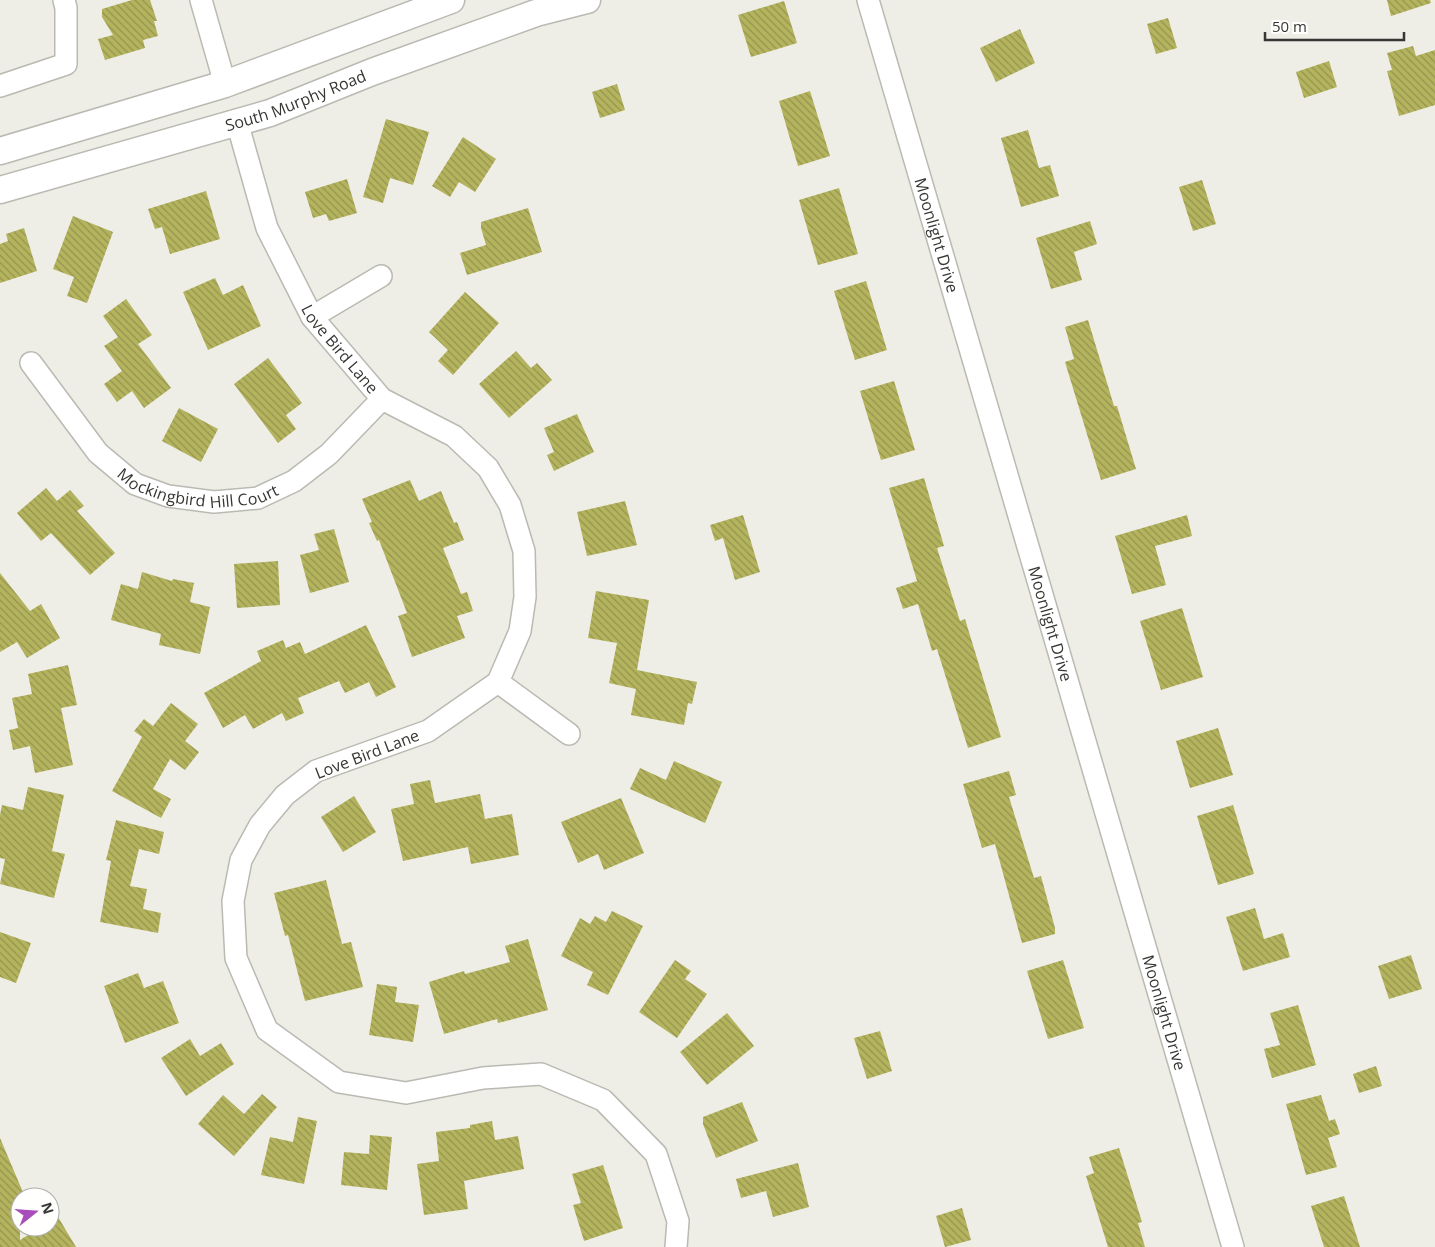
<svg xmlns="http://www.w3.org/2000/svg" width="1435" height="1247" viewBox="0 0 1435 1247" font-family="'Open Sans',sans-serif">
  <style>
    .building { fill: url(#building-back-hatch) }
    .lines { fill: none; stroke-linecap: round; stroke-linejoin: round }
    .minor-casing { stroke: #babab3; stroke-width: 24 }
    .major-casing { stroke: #babab3; stroke-width: 29 }
    .minor { stroke: #fff; stroke-width: 21 }
    .major { stroke: #fff; stroke-width: 26 }
    .labels { text-anchor: middle; dominant-baseline: central; stroke-width: 5; stroke-linejoin: round; paint-order: stroke }
    .street-label { font-size: 16px; fill: #363633; stroke: #fffffe }
  </style>
  <defs>
    <pattern id="building-back-hatch" width="6" height="6" patternUnits="userSpaceOnUse" patternTransform="scale(1.25)"><rect width="6" height="6" fill="#b5b45e"/><path d="M-1 5l2 2M0 0l6 6M5-1l2 2" fill="none" stroke="#94934e"/></pattern>
  </defs>
  <rect width="100%" height="100%" fill="#eeeee7"/>
  <!-- building -->
  <g class="building">
    <path d="M132,0h18l7,21h-3l4,15 -15,4 2,8 -40,12 -7,-21 15,-4 -11,-18v-8z"/>
    <path d="M1387,0h43l1,3 -40,13z"/>
    <path d="M784,1l13,42 -46,14 -13,-42z"/>
    <path d="M1168,18l9,30 -21,6 -9,-30z"/>
    <path d="M1020,29l15,34 -39,19 -16,-34z"/>
    <path d="M1413,46l3,10 19,-6v55l-36,11 -12,-45 5,-1 -5,-17z"/>
    <path d="M1329,61l8,26 -33,11 -8,-26z"/>
    <path d="M617,84l8,26 -25,8 -8,-26z"/>
    <path d="M810,91l20,65 -32,10 -19,-65z"/>
    <path d="M386,119l43,13 -16,53 -23,-7 -7,25 -20,-6z"/>
    <path d="M1028,130l11,38 11,-3 9,31 -38,11 -20,-69z"/>
    <path d="M463,137l33,22 -21,33 -16,-10 -9,15 -18,-11z"/>
    <path d="M347,179l10,34 -28,8 -3,-7 -13,4 -8,-26z"/>
    <path d="M1202,180l14,44 -23,7 -14,-44z"/>
    <path d="M839,188l19,66 -40,11 -19,-65z"/>
    <path d="M206,191l14,48 -50,15 -8,-27 -7,2 -7,-20z"/>
    <path d="M528,208l14,44 -75,23 -7,-22 26,-8 -5,-17v-6z"/>
    <path d="M73,216l40,16 -26,71 -20,-7 7,-19 -21,-8z"/>
    <path d="M1090,221l7,23 -23,8 8,28 -31,9 -15,-51z"/>
    <path d="M24,228l13,43 -37,12v-39l8,-3 -2,-7z"/>
    <path d="M215,278l8,17 20,-10 18,41 -53,24 -25,-58z"/>
    <path d="M866,281l21,69 -32,10 -21,-69z"/>
    <path d="M465,292l34,31 -46,52 -15,-14 10,-11 -19,-18z"/>
    <path d="M126,299l26,36 -14,9 33,44 -27,20 -12,-17 -15,11 -13,-18 18,-13 -18,-25 14,-9 -15,-21z"/>
    <path d="M1088,320l26,86h3l19,63 -35,11 -36,-118 9,-3 -9,-32z"/>
    <path d="M516,351l15,17 6,-5 15,17 -43,38 -30,-34z"/>
    <path d="M268,358l34,45 -16,12 10,14 -18,14 -44,-59z"/>
    <path d="M894,381l21,69 -34,10 -21,-69z"/>
    <path d="M179,408l39,21 -17,33 -39,-21z"/>
    <path d="M577,414l17,38 -40,19 -7,-16 7,-3 -10,-24z"/>
    <path d="M924,478l20,68 -7,2 23,73 5,-2 36,118 -33,11 -31,-99 -5,2 -14,-47 -15,5 -7,-21 21,-7 -28,-93z"/>
    <path d="M410,480l9,21 22,-10 13,32 3,-1 7,18 -21,8 18,46 6,-2 6,19 -16,5 8,22 -53,19 -14,-41 9,-3 -28,-73 -2,1 -8,-18 3,-1 -10,-23z"/>
    <path d="M46,488l11,13 13,-11 14,16 -7,5 38,42 -25,22 -39,-42 -10,8 -24,-28z"/>
    <path d="M625,501l12,44 -50,11 -10,-44z"/>
    <path d="M743,515l17,57 -25,8 -12,-42 -8,3 -5,-16z"/>
    <path d="M1187,515l5,21 -37,10 11,39 -34,9 -17,-58z"/>
    <path d="M334,529l15,53 -39,11 -10,-38 19,-5 -5,-16z"/>
    <path d="M278,561l2,44 -43,3 -3,-44z"/>
    <path d="M142,572l30,9 1,-2 21,4 -4,19 20,5 -10,47 -41,-9 2,-11 -50,-14 10,-36 17,5z"/>
    <path d="M0,573l30,38 11,-7 19,34 -33,20 -10,-16 -17,10z"/>
    <path d="M596,591l53,9 -12,70 60,12 -5,22 -4,-1 -4,22 -53,-10 5,-26 -27,-6 8,-40 -29,-5z"/>
    <path d="M1182,608l21,69 -42,13 -21,-69z"/>
    <path d="M366,625l30,62 -20,10 -7,-15 -24,11 -6,-12 -41,17 6,15 -18,8 -4,-8 -29,16 -8,-14 -22,13 -19,-35 57,-32 -4,-10 26,-11 3,8 14,-6 5,12z"/>
    <path d="M68,665l9,40 -16,3 12,57 -38,8 -5,-27 -17,4 -4,-20 9,-2 -6,-30 20,-4 -4,-20z"/>
    <path d="M171,703l27,21 -13,17 14,11 -14,18 -15,-11 -17,30 18,10 -10,19 -49,-27 30,-54 -8,-6 10,-12 9,7z"/>
    <path d="M1218,728l15,47 -43,13 -14,-47z"/>
    <path d="M674,761l48,21 -17,41 -75,-34 10,-21 26,12z"/>
    <path d="M1009,771l7,24 -7,2 25,81 7,-2 14,52v6l-33,9 -27,-99 -13,4 -19,-64z"/>
    <path d="M430,780l5,23 45,-9 5,25 27,-5 7,41 -48,9 -3,-17 -65,14 -12,-52 23,-5 -4,-20z"/>
    <path d="M28,787l36,8 -12,56 13,3 -11,44 -54,-14 5,-25 -5,-1v-43l2,-10 21,5z"/>
    <path d="M354,796l22,36 -33,20 -22,-35z"/>
    <path d="M621,798l23,55 -40,17 -6,-16 -20,9 -17,-41z"/>
    <path d="M1233,805l21,69 -36,11 -21,-69z"/>
    <path d="M116,820l48,12 -5,22 -20,-5 -9,37 17,3 -4,20 18,4 -3,20 -58,-11 11,-61 -5,-1z"/>
    <path d="M326,880l16,64 9,-2 12,45 -58,14 -17,-66 -3,1 -11,-43z"/>
    <path d="M1255,908l9,31 19,-6 7,24 -47,14 -17,-54z"/>
    <path d="M612,911l31,15 -35,69 -21,-10 6,-13 -32,-16 19,-38 10,6 5,-8 11,6z"/>
    <path d="M0,932l31,11 -15,40 -16,-6z"/>
    <path d="M528,939l20,71 -50,13 -1,-4 -53,15 -15,-52 35,-11 1,3 45,-12 -5,-16z"/>
    <path d="M1411,955l11,34 -33,10 -11,-33z"/>
    <path d="M675,960l16,11 -6,8 22,15 -30,44 -38,-26z"/>
    <path d="M1063,960l21,68 -36,11 -21,-68z"/>
    <path d="M138,973l6,15 19,-7 16,42 -54,20 -21,-57z"/>
    <path d="M377,984l20,3 -2,15 24,3 -6,37 -44,-7z"/>
    <path d="M1298,1005l18,60 -44,13 -8,-29 16,-4 -10,-32z"/>
    <path d="M727,1013l27,33 -47,39 -27,-33z"/>
    <path d="M880,1031l12,40 -25,8 -13,-41z"/>
    <path d="M190,1039l10,17 21,-13 13,21 -48,32 -25,-38z"/>
    <path d="M1376,1066l6,20 -23,7 -6,-19z"/>
    <path d="M262,1094l15,13 -43,49 -36,-32 25,-29 21,19z"/>
    <path d="M1321,1095l8,26 6,-2 5,15 -12,4 9,29 -31,8 -20,-71z"/>
    <path d="M742,1102l16,39 -42,17 -13,-34v-7z"/>
    <path d="M298,1117l19,4 -13,63 -43,-9 9,-38 23,5z"/>
    <path d="M492,1121l3,19 23,-4 6,33 -60,12 4,28 -44,6 -7,-51 22,-3 -3,-29 34,-4v-3z"/>
    <path d="M370,1135l22,2 -5,53 -46,-5 3,-33 25,2z"/>
    <path d="M0,1138l25,59h-5v43l21,-13h9v-5l8,-5 18,30h-76z"/>
    <path d="M1119,1148l23,74 -4,1 7,24h-37l-22,-71 8,-3 -5,-16z"/>
    <path d="M798,1163l11,44 -36,10 -7,-26 -25,7 -5,-19z"/>
    <path d="M603,1165l20,63 -39,13 -11,-36 8,-2 -9,-29z"/>
    <path d="M1344,1196l16,51h-36l-13,-41z"/>
    <path d="M962,1208l9,32 -26,7 -9,-31z"/>
  </g>
  <g class="lines">
    <defs>
      <g id="minor">
        <path d="M201,0l24,84"/>
        <path id="s1" d="M868,0l365,1247"/>
        <path d="M0,86l66,-22v-56l-2,-8"/>
        <path id="s2" d="M237,122l30,106 45,89 70,82 72,37 34,32 22,37 14,46 1,46 -5,34 -22,51 -70,49 -112,40 -31,24 -25,30 -19,35 -8,41 3,57 31,72 72,52 67,11 77,-15 58,-4 62,26 53,54 22,67 -2,26"/>
        <path d="M312,317l69,-41"/>
        <path id="s3" d="M31,363l67,90 37,31 33,12 46,6 44,-4 36,-17 35,-27 53,-55"/>
        <path d="M498,682l71,52"/>
      </g>
      <g id="major">
        <path d="M0,151l225,-67 226,-84"/>
        <path id="s4" d="M0,190l270,-77 102,-41 164,-59 51,-13"/>
      </g>
    </defs>
    <!-- minor casing -->
    <use href="#minor" class="minor-casing"/>
    <!-- major casing -->
    <use href="#major" class="major-casing"/>
    <!-- minor -->
    <use href="#minor" class="minor"/>
    <!-- major -->
    <use href="#major" class="major"/>
  </g>
  <g class="labels">
    <!-- street labels -->
    <g class="street-label">
      <text stroke="none"><textPath href="#s4" startOffset="309">South Murphy Road</textPath></text>
      <text stroke="none"><textPath href="#s1" startOffset="245">Moonlight Drive</textPath></text>
      <text stroke="none"><textPath href="#s2" startOffset="252">Love Bird Lane</textPath></text>
      <text stroke="none"><textPath href="#s3" startOffset="224">Mockingbird Hill Court</textPath></text>
      <text stroke="none"><textPath href="#s1" startOffset="650">Moonlight Drive</textPath></text>
      <text transform="translate(367 754) rotate(-21)">Love Bird Lane</text>
      <text stroke="none"><textPath href="#s1" startOffset="1055">Moonlight Drive</textPath></text>
    </g>
  </g>
  <!-- north arrow -->
  <g transform="translate(35 1212) rotate(73)"><circle r="24" fill="#fffffe" stroke="#afafad"/>
  <path d="M0-4L9 19L0 12L-9 19Z" fill="#a84eba"/>
  <text y="-8" font-size="14" font-weight="bold" text-anchor="middle" fill="#363633">N</text>
  </g>
  <!-- scale -->
  <path d="M1265 32v8h139v-8" fill="none" stroke="#363633" stroke-width="2.5"/>
  <text x="1272" y="32" font-size="15" fill="#363633" stroke="#fffffe" stroke-width="4" paint-order="stroke">50 m</text>
</svg>
